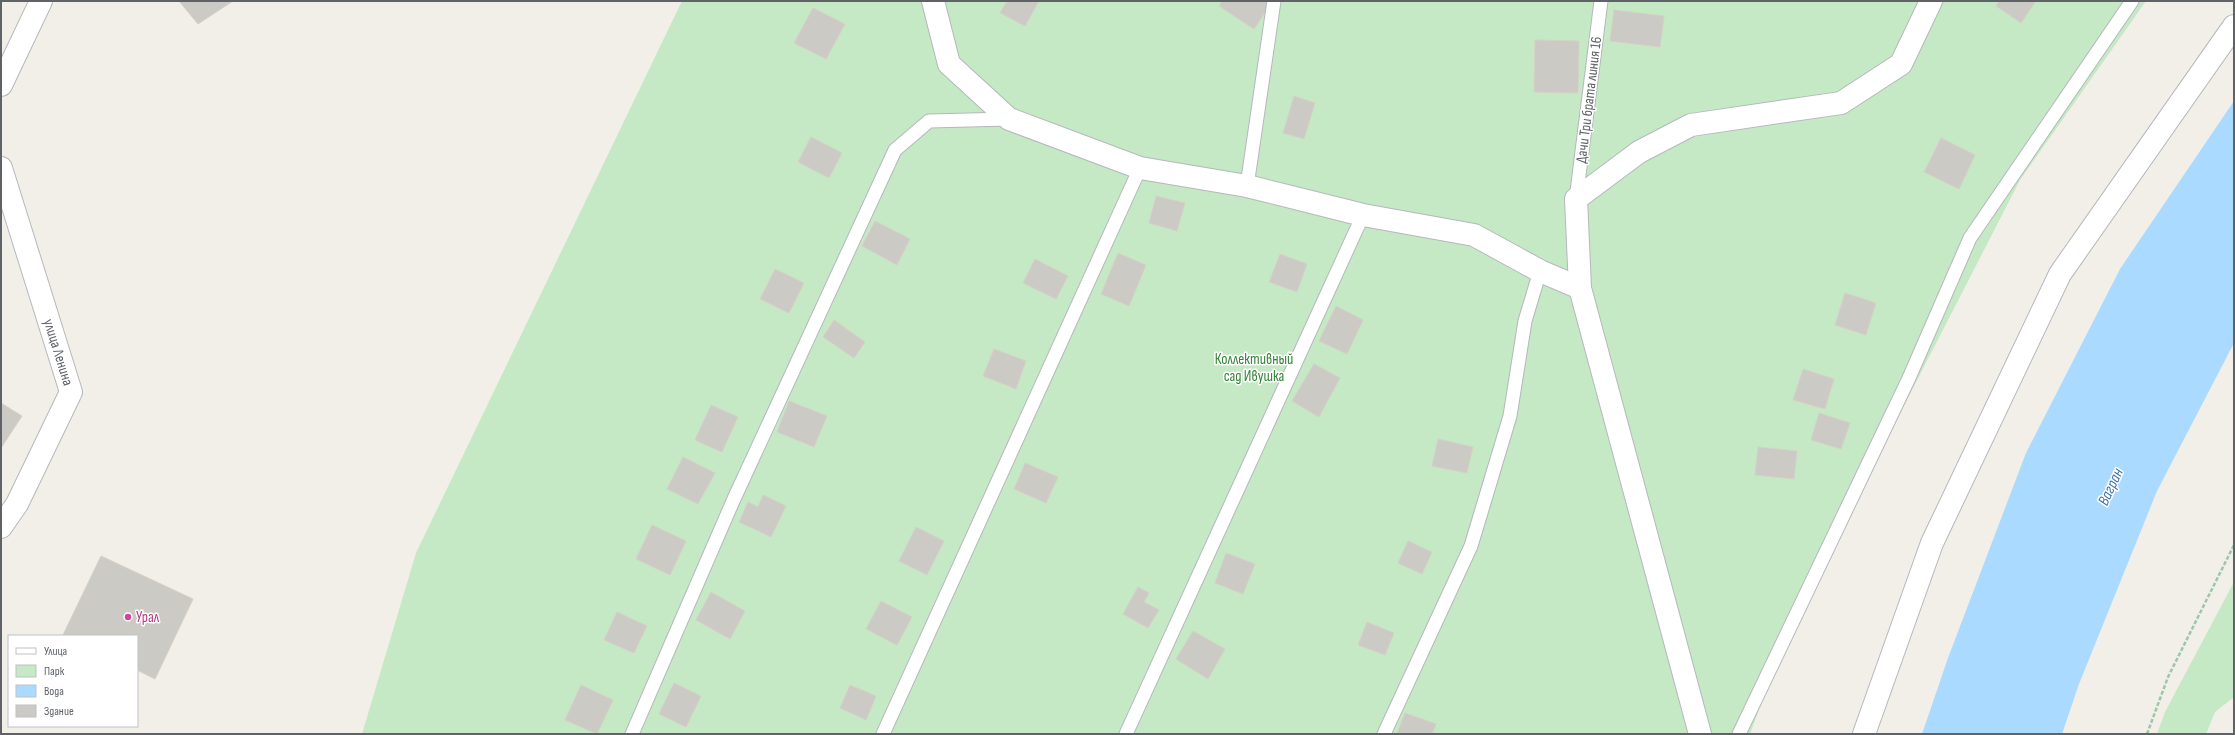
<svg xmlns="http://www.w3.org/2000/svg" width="2235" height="735" viewBox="0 0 2235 735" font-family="'Sofia Sans Condensed',sans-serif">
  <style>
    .green { fill: #c5e8c5 }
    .water { fill: #aadaff }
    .building { fill: #cccac5; stroke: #d6d1c6 }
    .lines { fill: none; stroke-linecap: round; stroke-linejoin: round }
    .lane-casing { stroke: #b5b8bc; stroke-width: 15 }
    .street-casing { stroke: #b5b8bc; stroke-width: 24 }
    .path { stroke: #9cc7a9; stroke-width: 2.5; stroke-dasharray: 4 2; stroke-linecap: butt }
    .lane { stroke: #fff; stroke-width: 13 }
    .street { stroke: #fff; stroke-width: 22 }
    .hotel-dot { fill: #d1479c; stroke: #fff; stroke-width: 1.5 }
    .labels { text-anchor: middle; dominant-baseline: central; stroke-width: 3; stroke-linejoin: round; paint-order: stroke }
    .street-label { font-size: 15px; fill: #5f6368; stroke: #fff }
    .park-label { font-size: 15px; fill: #348238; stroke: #fff }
    .hotel-label { font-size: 15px; fill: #b23c85; stroke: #fff; text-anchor: start }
    .water-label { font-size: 16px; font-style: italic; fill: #4174aa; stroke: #fff }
  </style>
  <rect width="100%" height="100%" fill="#f1efe8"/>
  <!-- green -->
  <g class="green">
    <path d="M682,1h1464l-126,179 -233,453 -37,101h-1388l54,-181z"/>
    <path d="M2234,582v115l-19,15 -9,22h-49l8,-22z"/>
  </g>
  <!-- water -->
  <path class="water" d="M2234,101v242l-77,148 -78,193 -17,50h-140l26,-76 78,-205 94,-184z"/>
  <!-- building -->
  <g class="building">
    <path d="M179,1h54l-35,23z"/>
    <path d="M1007,1h32l-14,25 -25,-13z"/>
    <path d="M1222,1h49l1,1 -18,27 -35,-23z"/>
    <path d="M1999,1h37l-15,22 -25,-17z"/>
    <path d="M813,8l32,16 -19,35 -32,-16z"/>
    <path d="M1614,10l50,6 -4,31 -50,-6z"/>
    <path d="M1535,40l44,1 -1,52 -44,-1z"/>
    <path d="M1294,96l21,7 -11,36 -21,-6z"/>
    <path d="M811,137l31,16 -13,25 -31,-16z"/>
    <path d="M1941,138l34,17 -16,34 -35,-17z"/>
    <path d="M1156,196l29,7 -8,28 -28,-8z"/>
    <path d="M875,221l35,18 -13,26 -35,-19z"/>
    <path d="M1118,253l28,12 -17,41 -28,-12z"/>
    <path d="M1280,254l27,10 -10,28 -28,-10z"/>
    <path d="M1035,259l33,17 -12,23 -33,-16z"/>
    <path d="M775,269l29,14 -15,30 -29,-14z"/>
    <path d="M1845,293l31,10 -10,32 -31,-10z"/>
    <path d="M1336,306l27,14 -16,34 -28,-13z"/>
    <path d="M834,320l31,22 -11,16 -31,-21z"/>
    <path d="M994,349l32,12 -10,28 -33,-13z"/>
    <path d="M1314,364l26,14 -21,39 -27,-16z"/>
    <path d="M1803,369l31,10 -9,30 -32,-9z"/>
    <path d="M789,401l38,15 -13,31 -37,-15z"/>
    <path d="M1,403l21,13 -21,32z"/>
    <path d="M711,405l27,12 -16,35 -27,-12z"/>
    <path d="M1819,413l31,10 -9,26 -30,-9z"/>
    <path d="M1438,439l35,8 -6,26 -35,-7z"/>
    <path d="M1758,447l39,4 -3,28 -39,-4z"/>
    <path d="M683,457l32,16 -17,31 -31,-15z"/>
    <path d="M1025,463l33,14 -12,26 -32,-14z"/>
    <path d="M763,495l23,11 -15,31 -32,-15 9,-20 10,5z"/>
    <path d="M652,525l34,16 -16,34 -34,-16z"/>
    <path d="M916,527l28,14 -17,34 -28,-14z"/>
    <path d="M1408,541l24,11 -10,22 -24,-11z"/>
    <path d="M1226,553l29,11 -12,30 -28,-11z"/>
    <path d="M101,556l92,43 -38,80 -18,-9v-34l-74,-1z"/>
    <path d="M1138,587l11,6 -5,9 15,8 -11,18 -25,-14z"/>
    <path d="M711,592l34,19 -15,28 -34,-19z"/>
    <path d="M881,601l31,16 -15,28 -31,-16z"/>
    <path d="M617,612l30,14 -13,27 -30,-13z"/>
    <path d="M1367,622l27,11 -9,22 -27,-10z"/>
    <path d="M1193,631l32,18 -17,30 -32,-20z"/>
    <path d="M674,683l27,13 -15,31 -27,-13z"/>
    <path d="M581,685l32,15 -16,34 -32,-14z"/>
    <path d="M850,685l26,11 -10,24 -26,-12z"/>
    <path d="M1405,713l31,11 -4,10h-35z"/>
  </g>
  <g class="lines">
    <defs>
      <g id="lane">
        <path d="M1247,186l27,-185"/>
        <path d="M1576,199l25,-198"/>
        <path d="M632,734l101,-233 162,-351 34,-29 80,-2"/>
        <path d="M883,734l257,-566"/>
        <path d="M1126,734l237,-519"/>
        <path d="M1384,734l87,-188 39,-130 15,-95 15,-50"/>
        <path d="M1739,734l170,-356 61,-140 162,-237"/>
      </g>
      <g id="street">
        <path d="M933,1l16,63 60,55 131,49 107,18 116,29 111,20 66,36 40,17 120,446"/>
        <path d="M1,85l40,-84"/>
        <path id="s1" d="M1,168l70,224 -54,112 -16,23"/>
        <path d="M1580,288l-4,-89 63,-47 52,-27 150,-22 60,-39 30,-63"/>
        <path d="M1864,734l68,-191 128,-269 174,-248"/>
      </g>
    </defs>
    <!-- lane casing -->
    <use href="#lane" class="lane-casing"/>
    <!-- street casing -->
    <use href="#street" class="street-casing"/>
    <!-- path -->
    <path class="path" d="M2147,734l21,-57 66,-132"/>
    <!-- lane -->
    <use href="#lane" class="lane"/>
    <!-- street -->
    <use href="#street" class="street"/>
  </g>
  <!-- markers -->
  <circle class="hotel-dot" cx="128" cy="617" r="4"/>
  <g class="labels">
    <!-- street labels -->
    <g class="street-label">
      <text transform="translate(1589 100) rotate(-83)">Дачи Три брата линия 16</text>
      <text stroke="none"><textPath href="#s1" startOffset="193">улица Ленина</textPath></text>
    </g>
    <!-- park labels -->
    <g class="park-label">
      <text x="1254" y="359">Коллективный<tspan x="1254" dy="17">сад Ивушка</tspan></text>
    </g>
    <!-- hotel labels -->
    <g class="hotel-label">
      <text x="136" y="617">Урал</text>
    </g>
    <!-- water labels -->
    <g class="water-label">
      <text transform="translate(2111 487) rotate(-65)">Вагран</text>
    </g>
  </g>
  <!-- border -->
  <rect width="2235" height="735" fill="none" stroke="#5f6368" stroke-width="4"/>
  <!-- legend -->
  <rect x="8" y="635" width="130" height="92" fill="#ffffff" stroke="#bfc1c3"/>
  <rect x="16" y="648" width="20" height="6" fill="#ffffff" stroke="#bfc1c3"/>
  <text x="44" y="655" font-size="12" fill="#5f6368">Улица</text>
  <rect x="16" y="665" width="20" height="12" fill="#c5e8c5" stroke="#bfc1c3"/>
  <text x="44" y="675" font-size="12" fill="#5f6368">Парк</text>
  <rect x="16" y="685" width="20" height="12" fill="#aadaff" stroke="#bfc1c3"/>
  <text x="44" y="695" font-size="12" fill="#5f6368">Вода</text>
  <rect x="16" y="705" width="20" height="12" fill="#cccac5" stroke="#bfc1c3"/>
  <text x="44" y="715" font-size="12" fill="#5f6368">Здание</text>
</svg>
